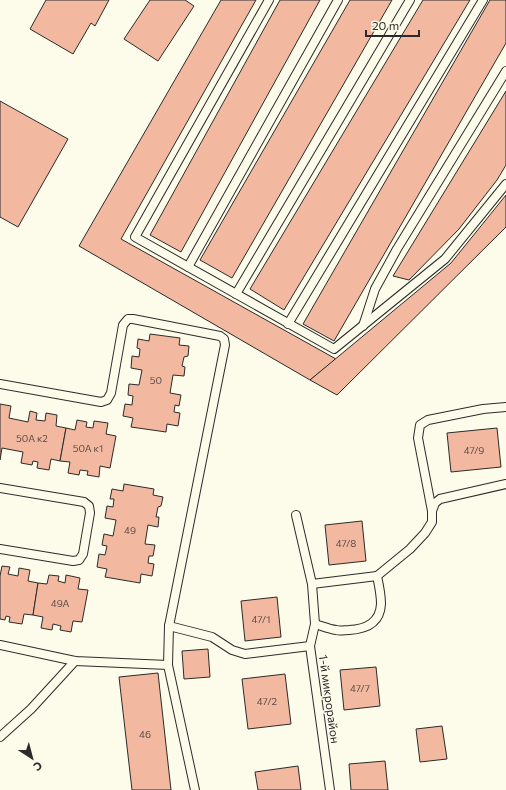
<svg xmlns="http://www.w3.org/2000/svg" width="506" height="790" viewBox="0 0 506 790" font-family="Commissioner,sans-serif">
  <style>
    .building { fill: #f2b8a0; stroke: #2b2b2b }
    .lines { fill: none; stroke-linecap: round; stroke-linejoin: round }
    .lane-casing { stroke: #2b2b2b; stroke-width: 10 }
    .lane { stroke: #fdfbea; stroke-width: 8 }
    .labels { text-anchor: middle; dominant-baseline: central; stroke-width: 3; stroke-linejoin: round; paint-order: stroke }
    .number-label { font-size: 10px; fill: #5d4e48 }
    .street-label { font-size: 12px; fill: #2b2b2b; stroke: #fdfbea }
  </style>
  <rect width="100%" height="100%" fill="#fdfbea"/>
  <!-- building -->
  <g class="building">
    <path d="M46,0h63l-14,26 -4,-3 -18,31 -43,-25z"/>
    <path d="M150,0h35l9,6 -36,55 -34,-22z"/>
    <path d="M221,0h35l-135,239 215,120 -26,21 -231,-134z"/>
    <path d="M280,0h40l-139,252 -31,-17z"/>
    <path d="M350,0h42l-160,278 -32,-18z"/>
    <path d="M423,0h47l-186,310 -34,-21z"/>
    <path d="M490,0h16v43l-172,298 -31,-17z"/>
    <path d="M506,91v74l-9,15 -38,49 -50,51 -16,-4z"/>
    <path d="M0,101l68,38 -50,88 -18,-10z"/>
    <path d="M506,195v32l-169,168 -27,-15 141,-117z"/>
    <path d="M150,334l30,4 -1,7 10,1 -1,10 -4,1 -2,9 3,1 -1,9 -11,-1 -3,18 11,2 -2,11 -4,-1 -1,7 6,1 -2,13 -11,-2 -1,8 -35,-5 2,-9 -10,-2 2,-12 7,1 1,-9 -5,-1 1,-11 10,1 3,-15 -11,-2 1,-12 7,1 1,-8 -3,-1 1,-9 11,2z"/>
    <path d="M0,404l11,2 -2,12 19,4 2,-11 7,2 -1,7 9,1 1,-8 11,2 -1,11 10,2 -6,33 -9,-2 -2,11 -12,-2 1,-6 -5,-1 -1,4 -11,-2 2,-11 -21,-4 -2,12z"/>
    <path d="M77,420l10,2 -1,5 7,1 1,-7 14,2 -2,11 10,2 -6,32 -10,-2 -1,11 -12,-2 1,-4 -8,-1 -1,5 -11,-2 2,-11 -10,-1 6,-33 9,2z"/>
    <path d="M497,428l4,39 -50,5 -4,-39z"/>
    <path d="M124,484l30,5 -1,6 10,2 -2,9 -3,1 -2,10h3l-1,10 -10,-2 -3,19 10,1 -2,11h-4l-1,7 6,1 -2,12 -11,-2 -1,9 -35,-6 2,-8 -10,-2 2,-13 6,1 2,-9 -5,-1 2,-11 9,2 3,-16 -11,-2 2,-12 6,1 1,-8h-4l2,-10 11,2z"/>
    <path d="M362,521l4,40 -37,4 -4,-40z"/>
    <path d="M2,566l8,1 -2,7 10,2 1,-8 11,2 -2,11 10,2 -5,32 -9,-1 -2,10 -13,-2 1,-5 -4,-1 -1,4 -5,-1v-43z"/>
    <path d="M49,575l10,1 -1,5 7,2 1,-8 14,3 -2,11 10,1 -6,32 -9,-1 -2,11 -11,-2 1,-4 -8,-2 -1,6 -11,-2 2,-11 -10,-2 5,-32 9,1z"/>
    <path d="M277,597l4,40 -36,4 -4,-40z"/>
    <path d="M208,649l2,28 -26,2 -2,-28z"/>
    <path d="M376,667l4,39 -36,4 -4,-40z"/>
    <path d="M158,673l13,117h-39l-13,-113z"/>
    <path d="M285,674l6,50 -43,5 -6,-50z"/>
    <path d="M442,726l5,33 -27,3 -4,-33z"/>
    <path d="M385,761l3,29h-37l-2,-26z"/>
    <path d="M298,766l3,24h-43l-3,-18z"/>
  </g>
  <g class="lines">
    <defs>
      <g id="lane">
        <path d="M269,0l-134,237 199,112 111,-90 61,-75"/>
        <path d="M188,267l150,-267"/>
        <path d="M236,294l174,-294"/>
        <path d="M288,324l195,-324"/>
        <path d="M363,326l12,-37 22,-40 109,-178"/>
        <path d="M0,384l101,18 6,-2 4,-7 12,-68 5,-6h5l87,17 4,3 1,6 -56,281 43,11 20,13 13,4 65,-8"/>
        <path d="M0,488l84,14 5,4 1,7 -7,41 -4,6 -6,1 -73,-12"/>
        <path d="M432,511l-14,-73 2,-13 8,-5 55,-11 23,-2"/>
        <path d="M296,515l16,69 3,40"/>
        <path d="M312,584l65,-8 33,-27 15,-16 7,-11v-11l3,-8 5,-4 66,-15"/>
        <path d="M0,645l75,16 93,4 27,125"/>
        <path d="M168,665l1,-39"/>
        <path d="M0,737l31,-28 44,-48"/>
        <path d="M330,790l-20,-144 5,-22c7,2 14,5 21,6 4,1 9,0 13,0 17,-1 31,-7 32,-26 0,-10 -2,-19 -4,-28"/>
      </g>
    </defs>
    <!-- lane casing -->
    <use href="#lane" class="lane-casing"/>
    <!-- lane -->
    <use href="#lane" class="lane"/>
  </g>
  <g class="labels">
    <!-- number labels -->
    <g class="number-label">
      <text x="156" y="380">50</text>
      <text x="32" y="438">50А к2</text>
      <text x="88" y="448">50А к1</text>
      <text x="474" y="450">47/9</text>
      <text x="130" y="530">49</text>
      <text x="346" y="543">47/8</text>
      <text x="60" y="603">49А</text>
      <text x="261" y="619">47/1</text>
      <text x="360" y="688">47/7</text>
      <text x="267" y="701">47/2</text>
      <text x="145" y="734">46</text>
    </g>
    <!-- street labels -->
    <g class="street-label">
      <text transform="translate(330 699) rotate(82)">1-й микрорайон</text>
    </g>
  </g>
  <!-- north arrow -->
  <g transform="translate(32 758) rotate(144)" stroke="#fdfbea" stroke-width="3" paint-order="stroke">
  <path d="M0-3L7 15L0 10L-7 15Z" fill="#2b2b2b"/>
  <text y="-6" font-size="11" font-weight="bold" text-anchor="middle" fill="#2b2b2b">С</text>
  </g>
  <!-- scale -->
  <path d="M366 30v6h53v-6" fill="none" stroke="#2b2b2b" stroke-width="2"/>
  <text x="372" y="30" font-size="12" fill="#2b2b2b" stroke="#fdfbea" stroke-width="3" paint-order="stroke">20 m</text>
</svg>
